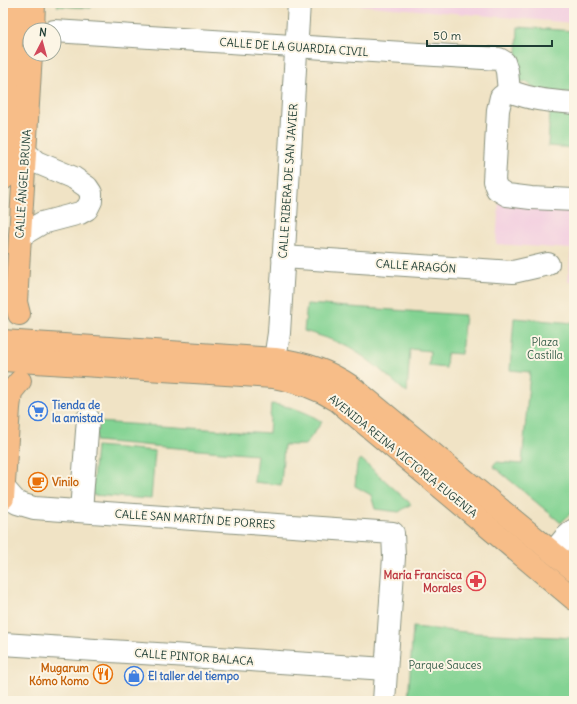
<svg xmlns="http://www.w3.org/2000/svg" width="577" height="704" viewBox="0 0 577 704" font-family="Delius,sans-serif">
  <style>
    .built { fill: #f3cfe0 }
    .green { fill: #83d393; stroke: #518864 }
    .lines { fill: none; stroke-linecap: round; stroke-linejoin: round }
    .minor-casing { stroke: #88907c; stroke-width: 24 }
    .major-casing { stroke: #88907c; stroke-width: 24 }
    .minor { stroke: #fff; stroke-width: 22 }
    .major { stroke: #f7bd88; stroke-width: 22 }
    .labels { text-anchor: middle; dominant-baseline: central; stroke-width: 4; stroke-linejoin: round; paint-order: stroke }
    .street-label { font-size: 11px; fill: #1f3d34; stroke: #fcf5e5 }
    .park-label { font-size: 11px; fill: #335b47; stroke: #fcf5e5 }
    .shop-label { font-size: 11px; font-weight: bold; fill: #366cbe; stroke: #fcf5e5; text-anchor: start }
    .food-label { font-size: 11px; font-weight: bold; fill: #c56008; stroke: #fcf5e5; text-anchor: start }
    .health-label { font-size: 11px; font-weight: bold; fill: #be3a42; stroke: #fcf5e5; text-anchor: end }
  </style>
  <rect width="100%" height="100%" fill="#fcf5e5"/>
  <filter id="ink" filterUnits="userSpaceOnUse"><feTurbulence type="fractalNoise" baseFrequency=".025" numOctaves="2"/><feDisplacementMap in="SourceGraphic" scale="8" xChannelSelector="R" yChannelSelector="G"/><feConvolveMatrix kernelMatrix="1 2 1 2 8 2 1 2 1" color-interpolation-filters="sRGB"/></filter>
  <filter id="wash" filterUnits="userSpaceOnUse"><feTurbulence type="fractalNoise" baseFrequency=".012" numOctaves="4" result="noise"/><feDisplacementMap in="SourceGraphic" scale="16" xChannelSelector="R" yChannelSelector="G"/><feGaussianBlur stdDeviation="0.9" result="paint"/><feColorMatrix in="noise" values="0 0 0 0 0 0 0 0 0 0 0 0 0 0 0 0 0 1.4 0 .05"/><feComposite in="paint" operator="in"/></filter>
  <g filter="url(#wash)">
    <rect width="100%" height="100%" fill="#f0e3c5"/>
    <!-- built -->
    <g class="built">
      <path d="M332,3h242v20z"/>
      <path d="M499,201l75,5v76h-6l3,-33 -75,-5z"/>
    </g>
    <!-- green -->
    <g class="green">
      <path d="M58,3h34l-1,5 -34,-2z"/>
      <path d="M518,27l56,4v63l-35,-3 -13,-9 -10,-1z"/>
      <path d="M550,110l24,2v36l-26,-2z"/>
      <path d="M307,304l158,11 -4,39 -14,-1 -1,15 -17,-2 1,-15 -20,-2 -3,44c-19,-16 -37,-34 -59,-46 -14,-7 -29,-12 -44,-16z"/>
      <path d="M514,318l60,5v187l-13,13 -68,-57 3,-4 26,2 8,-92 -20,-2z"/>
      <path d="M271,404c19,2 35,7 51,18l-17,23h-21l-3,40 -27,-3 3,-27 -161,-14 1,-19 172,11z"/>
      <path d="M96,446l59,5 -4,48 -59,-4z"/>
      <path d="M361,459l50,45 -12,8 -24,-3 -4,-14 -16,-9 2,-22z"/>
      <path d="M413,627l63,6 98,5v63h-166z"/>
    </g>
  </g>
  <g filter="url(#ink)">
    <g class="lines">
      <defs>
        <g id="minor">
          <path d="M54,31l445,28 5,3 3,9 2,20"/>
          <path d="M509,91l-8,6 -3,13 -4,71 3,8 10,6 24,3 43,2"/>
          <path d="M509,91c24,9 39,10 65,12"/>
          <path d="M20,236l22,-13 38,-10 7,-4 4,-8v-8l-4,-6 -13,-9 -38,-16 -11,-10"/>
          <path d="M283,257l230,15 35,-8"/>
          <path d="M275,359l4,-26 20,-330"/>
          <path d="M4,488l13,15 17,5 359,25 1,24 -10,144"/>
          <path d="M81,511l7,-93"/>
          <path d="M553,552l11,-13 10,-9"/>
          <path d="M3,644l383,25"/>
        </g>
        <g id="major">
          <path d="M33,30l1,-27"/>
          <path d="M3,179l11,-176"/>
          <path d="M19,314l-3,-12 1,-16 14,-232"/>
          <path d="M3,341l272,18c30,4 52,11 77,28l222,183"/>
          <path d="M3,360l270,17c24,4 45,11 65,24l236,198"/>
          <path d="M3,498l6,-90 2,-16 9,-11"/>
        </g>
      </defs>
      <!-- minor casing -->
      <use href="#minor" class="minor-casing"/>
      <!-- major casing -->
      <use href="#major" class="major-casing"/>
      <!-- minor -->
      <use href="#minor" class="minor"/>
      <!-- major -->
      <use href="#major" class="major"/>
    </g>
  </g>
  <!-- icons -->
  <defs>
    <symbol id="supermarket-ring" viewBox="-11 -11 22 22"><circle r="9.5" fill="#fcf5e5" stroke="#3f7fe0" stroke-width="1.5"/><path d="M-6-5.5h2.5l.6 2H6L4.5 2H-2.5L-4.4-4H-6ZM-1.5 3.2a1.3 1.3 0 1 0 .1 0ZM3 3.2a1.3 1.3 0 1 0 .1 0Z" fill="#3f7fe0"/></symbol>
    <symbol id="cafe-ring" viewBox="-11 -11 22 22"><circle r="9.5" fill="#fcf5e5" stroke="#e8710a" stroke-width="1.5"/><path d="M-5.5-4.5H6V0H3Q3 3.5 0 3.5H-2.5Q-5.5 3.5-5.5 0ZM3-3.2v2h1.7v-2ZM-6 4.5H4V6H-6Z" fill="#e8710a"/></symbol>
    <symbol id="pharmacy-ring" viewBox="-11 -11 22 22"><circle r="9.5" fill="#fcf5e5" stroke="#e0444e" stroke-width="1.5"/><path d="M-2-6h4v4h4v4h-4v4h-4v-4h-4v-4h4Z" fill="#e0444e"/></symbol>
    <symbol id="restaurant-ring" viewBox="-11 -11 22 22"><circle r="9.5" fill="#fcf5e5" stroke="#e8710a" stroke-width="1.5"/><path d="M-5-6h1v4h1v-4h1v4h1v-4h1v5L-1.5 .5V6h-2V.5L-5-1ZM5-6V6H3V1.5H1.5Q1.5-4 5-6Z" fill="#e8710a"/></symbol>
    <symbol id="shop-ring" viewBox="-11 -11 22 22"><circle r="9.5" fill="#fcf5e5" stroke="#3f7fe0" stroke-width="1.5"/><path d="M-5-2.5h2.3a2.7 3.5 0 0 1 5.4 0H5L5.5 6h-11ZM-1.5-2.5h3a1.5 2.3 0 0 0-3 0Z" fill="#3f7fe0"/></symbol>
  </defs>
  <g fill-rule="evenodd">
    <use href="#supermarket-ring" x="27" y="400" width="22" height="22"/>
    <use href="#cafe-ring" x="27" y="471" width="22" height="22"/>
    <use href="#pharmacy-ring" x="465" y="570" width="22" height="22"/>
    <use href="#restaurant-ring" x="92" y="663" width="22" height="22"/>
    <use href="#shop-ring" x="123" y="665" width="22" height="22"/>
  </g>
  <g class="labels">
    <!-- street labels -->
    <g class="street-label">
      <text transform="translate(294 47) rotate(4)">CALLE DE LA GUARDIA CIVIL</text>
      <text transform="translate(288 181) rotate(-86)">CALLE RIBERA DE SAN JAVIER</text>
      <text transform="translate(23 184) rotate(-86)">CALLE ÁNGEL BRUNA</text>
      <text transform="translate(416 266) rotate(4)">CALLE ARAGÓN</text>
      <text transform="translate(403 456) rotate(39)">AVENIDA REINA VICTORIA EUGENIA</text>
      <text transform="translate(195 519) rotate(4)">CALLE SAN MARTÍN DE PORRES</text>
      <text transform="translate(194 657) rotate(4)">CALLE PINTOR BALACA</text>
    </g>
    <!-- park labels -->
    <g class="park-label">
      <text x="545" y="342">Plaza<tspan x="545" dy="13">Castilla</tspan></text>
      <text x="445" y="665">Parque Sauces</text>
    </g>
    <!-- shop labels -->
    <g class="shop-label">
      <text x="52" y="405">Tienda de<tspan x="52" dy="13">la amistad</tspan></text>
      <text x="148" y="676">El taller del tiempo</text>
    </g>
    <!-- food labels -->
    <g class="food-label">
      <text x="52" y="482">Vinilo</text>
      <text x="89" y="668" text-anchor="end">Mugarum<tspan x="89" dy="13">Kómo Komo</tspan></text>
    </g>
    <!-- health labels -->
    <g class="health-label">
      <text x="462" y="575">María Francisca<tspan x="462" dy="13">Morales</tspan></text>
    </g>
  </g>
  <!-- margin -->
  <rect width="577" height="704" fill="none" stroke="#fcf5e5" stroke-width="16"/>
  <!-- north arrow -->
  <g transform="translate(42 42) rotate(6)"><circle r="19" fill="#fcf5e5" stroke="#a4ab9e"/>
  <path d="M0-3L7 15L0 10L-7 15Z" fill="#d1495b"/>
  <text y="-6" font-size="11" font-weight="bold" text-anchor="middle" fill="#1f3d34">N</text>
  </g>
  <!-- scale -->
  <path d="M427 40v6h125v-6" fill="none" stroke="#1f3d34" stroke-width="2"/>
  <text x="433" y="40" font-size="12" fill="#1f3d34" stroke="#fcf5e5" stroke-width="3" paint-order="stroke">50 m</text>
</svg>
